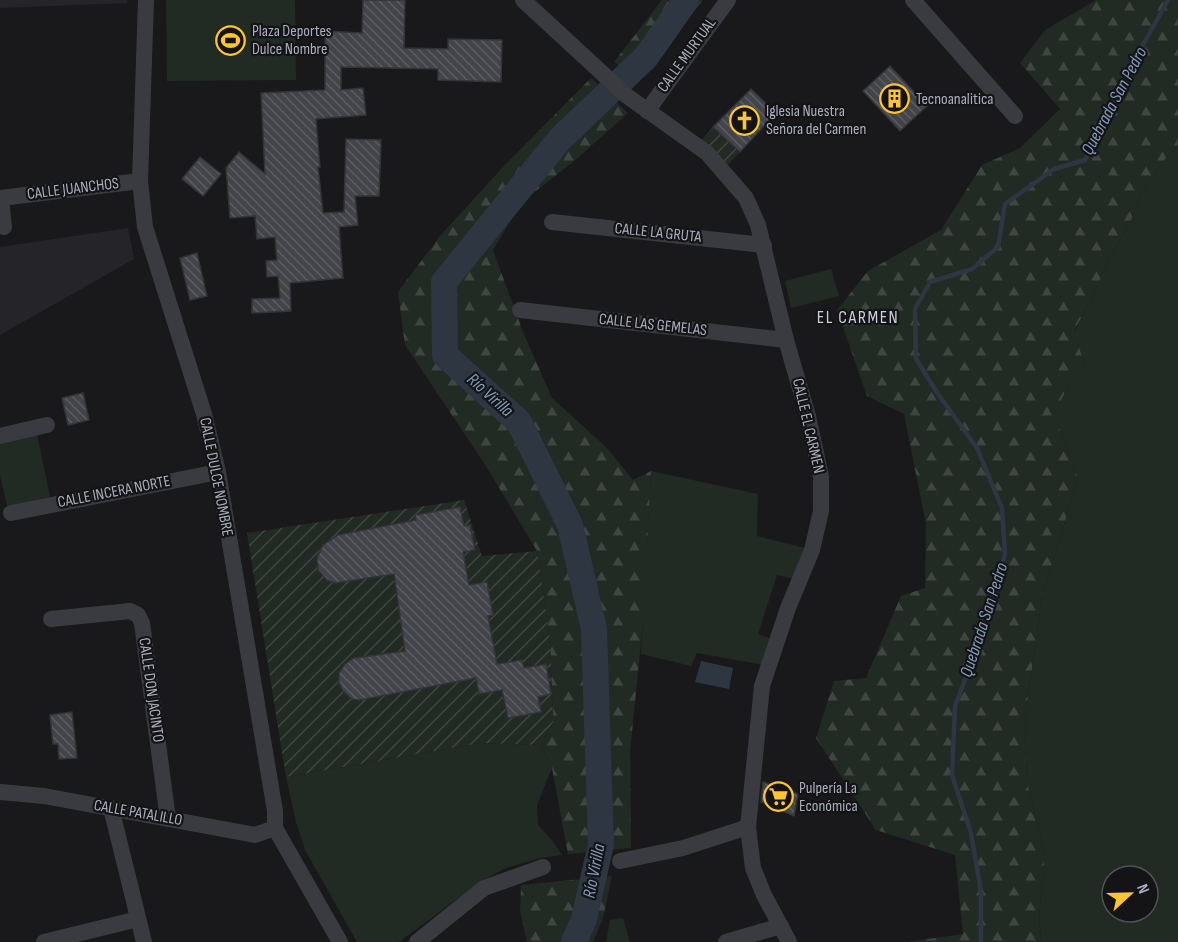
<svg xmlns="http://www.w3.org/2000/svg" width="1178" height="942" viewBox="0 0 1178 942" font-family="'Sofia Sans Condensed',sans-serif">
  <style>
    .built { fill: #252529 }
    .green { fill: #212a23; fill-rule: evenodd }
    .forest { fill: url(#forest-firs) }
    .garden { fill: url(#garden-furrows); fill-rule: evenodd }
    .water { fill: #2e3741 }
    .lines { fill: none; stroke-linecap: round; stroke-linejoin: round }
    .stream { stroke: #2e3741; stroke-width: 4.5 }
    .river { stroke: #2e3741; stroke-width: 26 }
    .building { fill: url(#building-back-hatch); stroke: #333338; stroke-width: 1.5 }
    .minor { stroke: #3a3b41; stroke-width: 16 }
    .labels { text-anchor: middle; dominant-baseline: central; stroke-width: 4.5; stroke-linejoin: round; paint-order: stroke }
    .poi-label { font-size: 16px; fill: #abafbc; stroke: #141417; text-anchor: start }
    .street-label { font-size: 16px; fill: #abafbc; stroke: #141417 }
    .water-label { font-size: 18px; font-style: italic; fill: #819bb8; stroke: #141417 }
    .neighbourhood-label { font-size: 18px; letter-spacing: 1.5px; fill: #cccfd8; stroke: #141417 }
  </style>
  <defs>
    <pattern id="forest-firs" width="22" height="20" patternUnits="userSpaceOnUse" patternTransform="scale(1.5)"><rect width="22" height="20" fill="#212a23"/><path d="M5 1l3.5 6h-7zM16 11l3.5 6h-7z" fill="#3f4641"/></pattern>
    <pattern id="garden-furrows" width="10" height="10" patternUnits="userSpaceOnUse" patternTransform="scale(1.5)"><rect width="10" height="10" fill="#212a23"/><path d="M-1 1l2-2M0 10L10 0M9 11l2-2" fill="none" stroke="#3f4641"/></pattern>
    <pattern id="building-back-hatch" width="6" height="6" patternUnits="userSpaceOnUse" patternTransform="scale(1.5)"><rect width="6" height="6" fill="#434449"/><path d="M-1 5l2 2M0 0l6 6M5-1l2 2" fill="none" stroke="#5b5c61"/></pattern>
  </defs>
  <rect width="100%" height="100%" fill="#19191c"/>
  <!-- built -->
  <g class="built">
    <path d="M0,0h127v3l-127,5z"/>
    <path d="M128,228l6,31 -134,76v-88z"/>
  </g>
  <!-- green -->
  <g class="green">
    <path d="M166,0h129l1,80 -129,1z"/>
    <path d="M1178,146v796h-137l-2,-27 6,-60 -18,-73 -2,-64 17,-121 36,-119 -20,-54v-18l12,-23 15,-17 -11,-34 19,-36 16,-38 20,-32 10,-28 26,-39zM1112,876h36v36h-36z"/>
    <path d="M831,269l8,27 -48,12 -6,-27z"/>
    <path d="M37,434l13,63 -43,9 -7,-31v-33z"/>
    <path d="M651,471l107,23 -1,42 48,12 -11,31 -17,-4 -19,59 14,5 -8,26 -67,-12 -6,13 -50,-12z"/>
    <path d="M481,743l60,2 11,23 -15,37 1,20 14,15 10,15 -22,3 -34,10 -25,13 -82,61h-42l-52,-92 -9,-28 -10,-45z"/>
    <path d="M623,918l7,24h-24l4,-22z"/>
  </g>
  <!-- forest -->
  <g class="forest">
    <path d="M662,0h41l-63,80 -26,-18z"/>
    <path d="M1096,0h82v146l-13,13 -26,39 -10,28 -20,32 -16,38 -19,35 11,35 -15,17 -12,23v18l20,54 -36,119 -17,121 2,64 18,73 -6,60 2,27h-134l56,-8 -8,-79 -79,-25 -60,-92 18,-57 32,-3 35,-82 24,-8 1,-64 -22,-110 -37,-18 -30,-86 31,-39 73,-41 41,-65 38,-17 40,-39 -40,-46 25,-33z"/>
    <path d="M591,78l37,35 -49,44 -57,45 -29,48 30,82 29,66 54,49 27,33 18,-9 -7,141 -14,140 1,96 -63,6 -16,-86 -11,-23 12,-23 -3,-82 -13,-89 -51,-85 -81,-121 -7,-53 42,-56 64,-70z"/>
    <path d="M612,876l-9,42 -10,24h-66l-7,-32 1,-25z"/>
  </g>
  <!-- garden -->
  <g class="garden">
    <path d="M713,127l27,25 -12,13 -27,-24z"/>
    <path d="M464,500l18,56 55,-5 13,89 3,82 -12,23 -60,-2 -195,34 -39,-244zM460,507l4,19 6,-1 -17,63 38,46 6,30 25,-4 2,8 22,-4 5,30 -13,3 2,15 -32,6 -6,-28 -23,4 -3,-16 -116,22c-10,-6 -22,-9 -21,-23 2,-24 47,-23 66,-26l-11,-77 -59,9 -8,-3 -9,-10 -1,-12 6,-13 15,-10 78,-15v-5z"/>
  </g>
  <!-- water -->
  <path class="water" d="M701,661l32,7 -4,21 -34,-7z"/>
  <g class="lines">
    <!-- stream -->
    <path class="stream" d="M981,942v-51l-10,-58 -19,-58 3,-69 27,-70 23,-82 -3,-46 -25,-60 -39,-54 -22,-35 -1,-50 15,-27 42,-13 26,-22 7,-43 49,-35 31,-9 54,-108 29,-52"/>
    <!-- river -->
    <path class="river" d="M574,942l10,-23 17,-75 -7,-215 -24,-104 -51,-103 -74,-67 -1,-73 116,-143 86,-82 40,-57"/>
  </g>
  <!-- building -->
  <g class="building">
    <path d="M363,0h42l-1,48 44,1v-10l54,1 -1,42 -63,-2v-11l-97,-2v23l22,-2 3,27 -50,4 4,48h-2l5,46 21,-1 2,-73 35,1 -2,56h-24l3,29 -19,2 4,51 -53,5 1,28 -39,2v-14l28,-1 -2,-22 -11,1 -1,-16 11,-1 -2,-23 -18,2 -2,-23 -25,2 -4,-50 13,-16 26,22 -4,-81 64,-3v-59l37,2z"/>
    <path d="M890,66l37,40 -27,25 -37,-40z"/>
    <path d="M751,89l25,24 -36,39 -27,-25z"/>
    <path d="M200,157l21,17 -18,22 -21,-17z"/>
    <path d="M197,253l10,43 -17,4 -10,-42z"/>
    <path d="M83,393l6,27 -21,5 -6,-27z"/>
    <path d="M460,507l4,19 6,-1 5,25 -12,2 6,33 18,-3 6,33 -5,1 9,48 25,-4 2,8 22,-4 5,30 -13,3 3,15 -33,6 -6,-28 -23,4 -3,-16 -116,22 -8,-1 -9,-8 -4,-9v-9l6,-9 9,-6 51,-7 -11,-77 -59,9 -8,-3 -9,-10 -1,-12 6,-13 15,-10 78,-15 -1,-5z"/>
    <path d="M72,712l5,46 -18,1 -1,-15h-5l-3,-29z"/>
    <path d="M763,782l35,12 -4,22 -33,-14z"/>
  </g>
  <g class="lines">
    <!-- minor -->
    <g class="minor">
      <path d="M146,0l-6,181 5,46 59,187 14,58 57,339v17l65,114"/>
      <path d="M523,0l104,96 80,57 39,45 12,27 28,115 22,76 13,61v34l-9,39 -24,58 -26,78 -14,141 5,41 11,27 25,47"/>
      <path d="M913,0l102,116"/>
      <path d="M647,111l81,-111"/>
      <path d="M552,222l212,23"/>
      <path d="M4,227l-3,-29 139,-17"/>
      <path d="M520,310l266,30"/>
      <path d="M0,436l47,-11"/>
      <path d="M11,513l207,-41"/>
      <path d="M51,619l79,-8 8,4 4,8 26,196"/>
      <path d="M0,792l44,4 211,39 20,-7"/>
      <path d="M111,808l33,134"/>
      <path d="M620,861l63,-13 65,-21"/>
      <path d="M44,942l94,-23"/>
      <path d="M417,942l67,-54 59,-21"/>
      <path d="M726,942l55,-16"/>
    </g>
  </g>
  <!-- icons -->
  <defs>
    <symbol id="stadium-ring" viewBox="-11 -11 22 22"><circle r="9.5" fill="#141417" stroke="#fdc531" stroke-width="1.5"/><path d="M0-5a6.5 5 0 1 0 0 10a6.5 5 0 1 0 0-10ZM-3.5-1.8h7v3.6h-7Z" fill="#fdc531"/></symbol>
    <symbol id="building-ring" viewBox="-11 -11 22 22"><circle r="9.5" fill="#141417" stroke="#fdc531" stroke-width="1.5"/><path d="M-4-6H4V6H1V3H-1V6H-4ZM-2.5-4.3h1.7v1.8h-1.7ZM.8-4.3h1.7v1.8H.8ZM-2.5-1h1.7V.8h-1.7ZM.8-1h1.7V.8H.8Z" fill="#fdc531"/></symbol>
    <symbol id="church-ring" viewBox="-11 -11 22 22"><circle r="9.5" fill="#141417" stroke="#fdc531" stroke-width="1.5"/><path d="M-1.2-6h2.4v3.5h3.3v2.4h-3.3V6h-2.4V-.1h-3.3v-2.4h3.3Z" fill="#fdc531"/></symbol>
    <symbol id="supermarket-ring" viewBox="-11 -11 22 22"><circle r="9.5" fill="#141417" stroke="#fdc531" stroke-width="1.5"/><path d="M-6-5.5h2.5l.6 2H6L4.5 2H-2.5L-4.4-4H-6ZM-1.5 3.2a1.3 1.3 0 1 0 .1 0ZM3 3.2a1.3 1.3 0 1 0 .1 0Z" fill="#fdc531"/></symbol>
  </defs>
  <g fill-rule="evenodd">
    <use href="#stadium-ring" x="214" y="24" width="33" height="33"/>
    <use href="#building-ring" x="878" y="82" width="33" height="33"/>
    <use href="#church-ring" x="728" y="104" width="33" height="33"/>
    <use href="#supermarket-ring" x="762" y="780" width="33" height="33"/>
  </g>
  <g class="labels">
    <!-- poi labels -->
    <g class="poi-label">
      <text x="252" y="31">Plaza Deportes<tspan x="252" dy="18">Dulce Nombre</tspan></text>
      <text x="916" y="99">Tecnoanalitica</text>
      <text x="766" y="111">Iglesia Nuestra<tspan x="766" dy="18">Señora del Carmen</tspan></text>
      <text x="799" y="788">Pulpería La<tspan x="799" dy="18">Económica</tspan></text>
    </g>
    <!-- street labels -->
    <g class="street-label">
      <text transform="translate(687 55) rotate(-54)">CALLE MURTUAL</text>
      <text transform="translate(73 189) rotate(-7)">CALLE JUANCHOS</text>
      <text transform="translate(658 233) rotate(6)">CALLE LA GRUTA</text>
      <text transform="translate(653 325) rotate(6)">CALLE LAS GEMELAS</text>
      <text transform="translate(808 426) rotate(77)">CALLE EL CARMEN</text>
      <text transform="translate(216 477) rotate(79)">CALLE DULCE NOMBRE</text>
      <text transform="translate(114 492) rotate(-11)">CALLE INCERA NORTE</text>
      <text transform="translate(151 690) rotate(82)">CALLE DON JACINTO</text>
      <text transform="translate(138 813) rotate(10)">CALLE PATALILLO</text>
    </g>
    <!-- water labels -->
    <g class="water-label">
      <text transform="translate(1114 101) rotate(-62)">Quebrada San Pedro</text>
      <text transform="translate(490 395) rotate(42)">Río Virilla</text>
      <text transform="translate(984 620) rotate(-72)">Quebrada San Pedro</text>
      <text transform="translate(594 871) rotate(-79)">Río Virilla</text>
    </g>
    <!-- neighbourhood labels -->
    <g class="neighbourhood-label">
      <text x="858" y="317">EL CARMEN</text>
    </g>
  </g>
  <!-- north arrow -->
  <g transform="translate(1130 894) rotate(68)"><circle r="28" fill="#141417" stroke="#505259" stroke-width="1.5"/>
  <path d="M0-4.5L10 22L0 15L-10 22Z" fill="#fdc531"/>
  <text y="-9" font-size="16" font-weight="bold" text-anchor="middle" fill="#abafbc">N</text>
  </g>
</svg>
